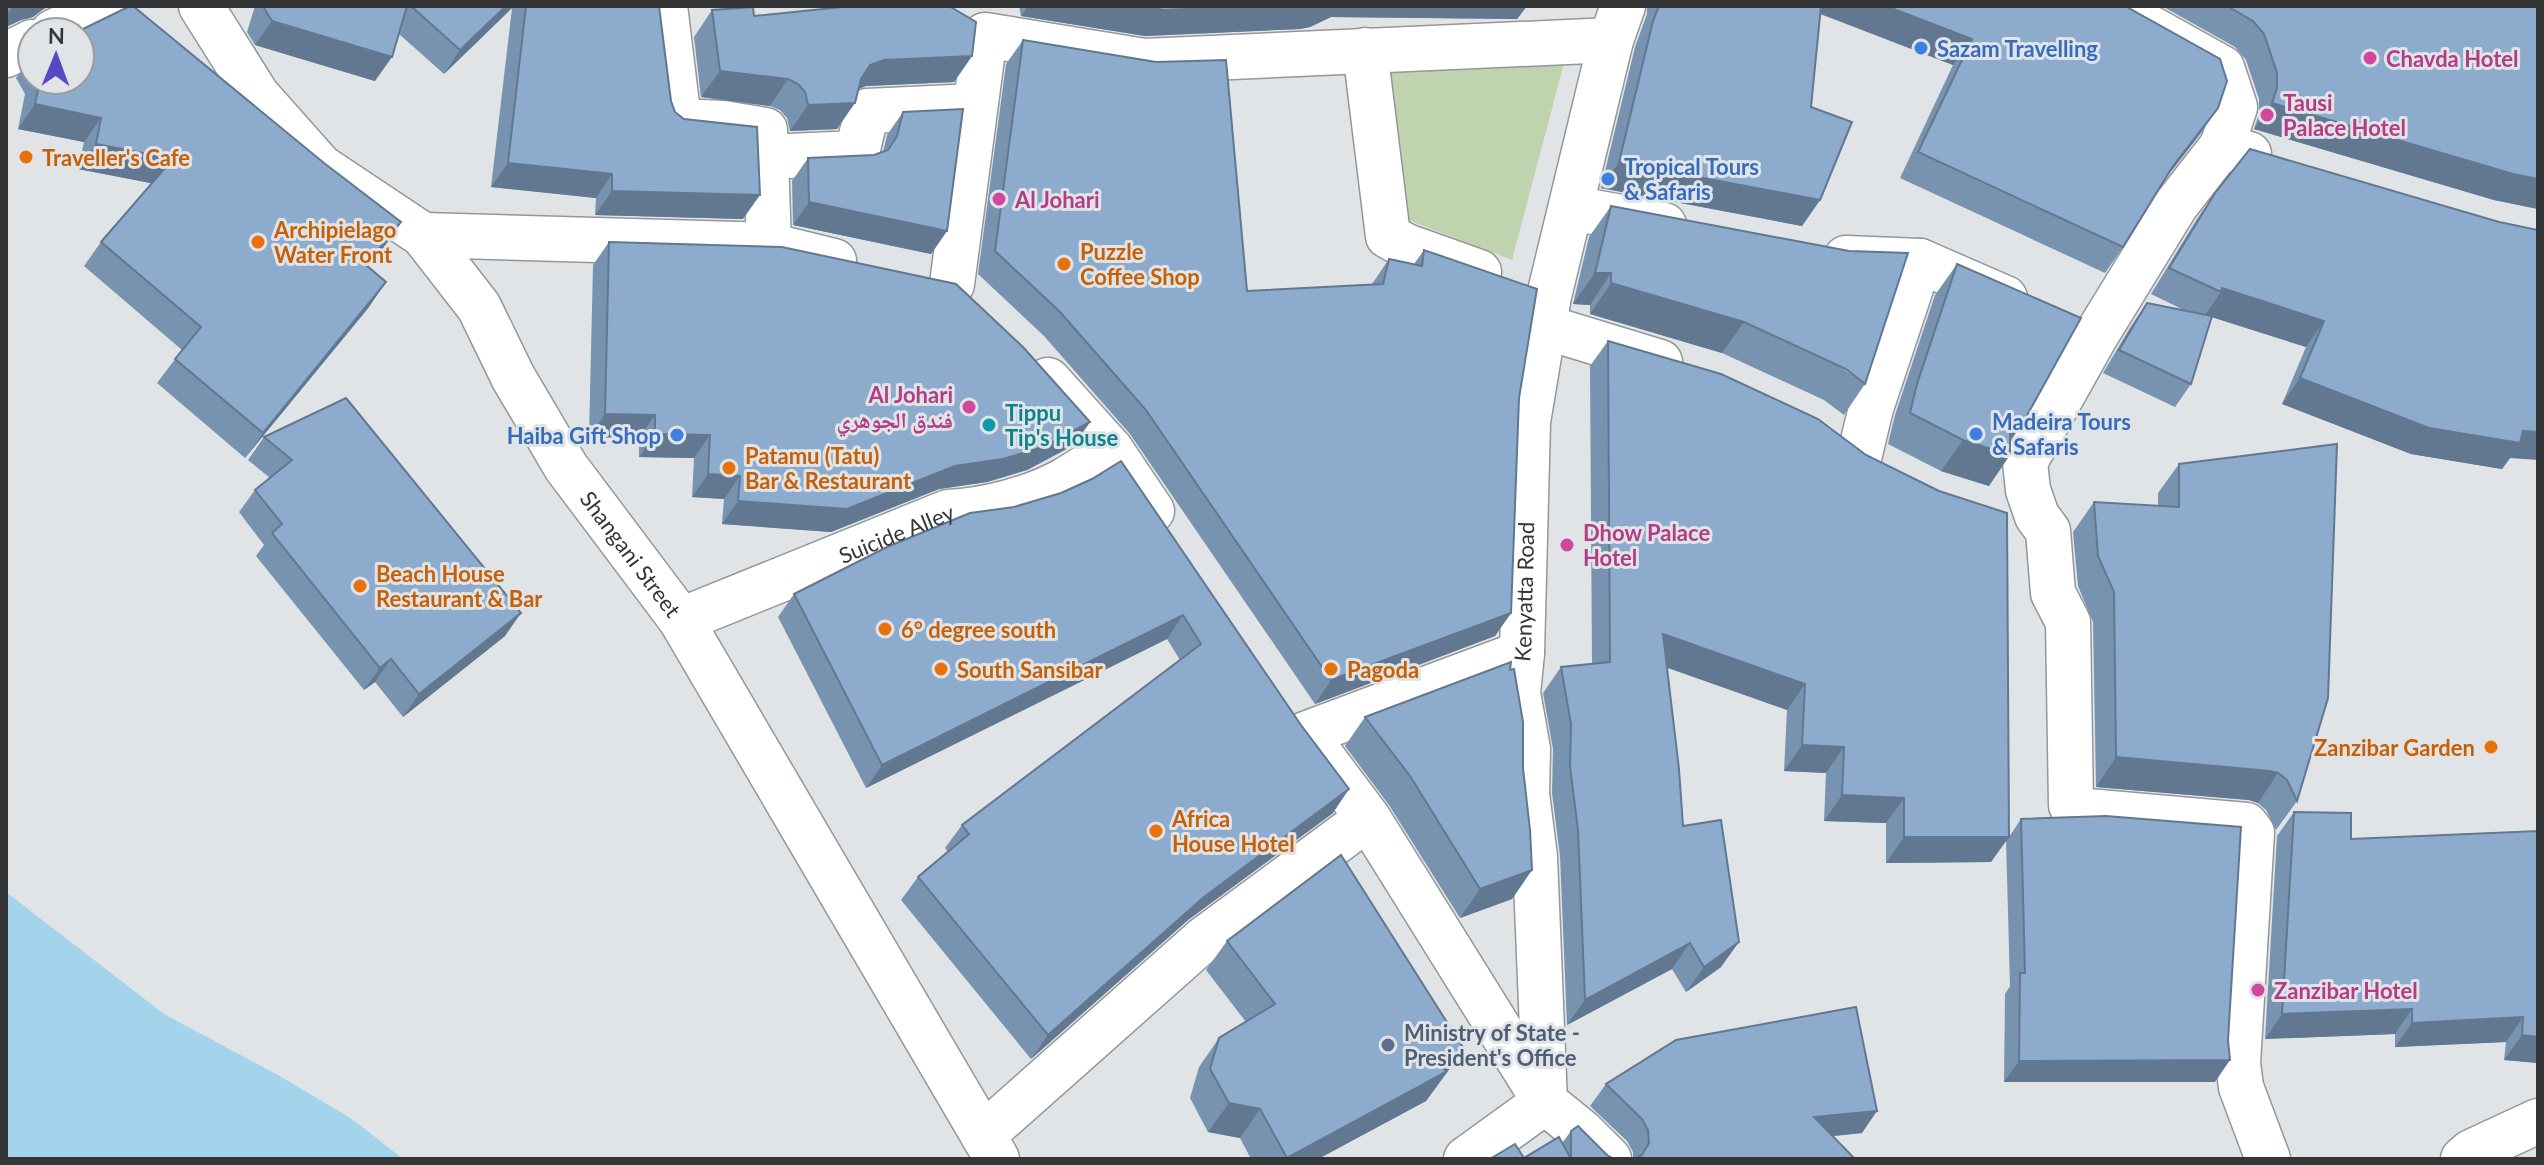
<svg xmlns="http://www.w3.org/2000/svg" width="2544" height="1165" viewBox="0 0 2544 1165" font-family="Lato,'Noto Naskh Arabic',sans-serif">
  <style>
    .green { fill: #bfd3af }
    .water { fill: #a3d4eb }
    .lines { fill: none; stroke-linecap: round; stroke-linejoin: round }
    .minor-casing { stroke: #94979a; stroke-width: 47 }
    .major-casing { stroke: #94979a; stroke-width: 47 }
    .minor { stroke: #fff; stroke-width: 44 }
    .major { stroke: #fff; stroke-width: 44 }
    .wall { fill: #7893b0 }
    .shaded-wall { fill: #627890 }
    .building { fill: #8cabcd; stroke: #627890; stroke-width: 2 }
    .shop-dot { fill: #3f7fe0; stroke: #e0e4e7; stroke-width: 3 }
    .hotel-dot { fill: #d1479c; stroke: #e0e4e7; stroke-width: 3 }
    .food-dot { fill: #e8710a; stroke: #e0e4e7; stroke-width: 3 }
    .culture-dot { fill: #0f9aa8; stroke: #e0e4e7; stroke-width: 3 }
    .service-dot { fill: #5c6f8a; stroke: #e0e4e7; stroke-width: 3 }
    .labels { text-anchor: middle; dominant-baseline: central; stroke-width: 6; stroke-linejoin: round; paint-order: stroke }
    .shop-label { font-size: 22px; font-weight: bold; fill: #366cbe; stroke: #e0e4e7; text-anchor: start }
    .hotel-label { font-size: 22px; font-weight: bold; fill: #b23c85; stroke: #e0e4e7; text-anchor: start }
    .food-label { font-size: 22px; font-weight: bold; fill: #c56008; stroke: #e0e4e7; text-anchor: start }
    .culture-label { font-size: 22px; font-weight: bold; fill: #0d838f; stroke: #e0e4e7; text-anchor: start }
    .street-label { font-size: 22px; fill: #343537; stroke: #e0e4e7 }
    .service-label { font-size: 22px; font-weight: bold; fill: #4e5e75; stroke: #e0e4e7; text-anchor: start }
  </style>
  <rect width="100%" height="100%" fill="#e0e4e7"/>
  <!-- green -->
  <path class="green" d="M1383,56l181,7 -52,197 -104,-40z"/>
  <!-- water -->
  <path class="water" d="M6,892l158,122 114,61 74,44 51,40h-397z"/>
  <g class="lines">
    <defs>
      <g id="minor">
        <path d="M665,6l14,115 44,2 42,7 4,115"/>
        <path d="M2111,6l111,62 13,39 -13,39 27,8"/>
        <path d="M53,32l53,-26"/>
        <path d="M1365,50l23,186 18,10 73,26"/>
        <path d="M6,55l26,-13"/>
        <path d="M2222,146l-46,59 -81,132 -70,125 3,28 9,26 11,15 5,62 15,29 3,183 5,5 170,15 6,8 -14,230 3,24 27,72"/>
        <path d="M766,157l91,-4 10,-42 108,-5"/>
        <path d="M1572,208l92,17"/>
        <path d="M423,235l346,10 65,16"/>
        <path d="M1846,258l74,3 85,37"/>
        <path d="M952,284l33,-249 159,26 467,-21"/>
        <path d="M1545,327l115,35"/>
        <path d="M1048,380l63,70 41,61"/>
        <path d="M1859,458l12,-50 49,-147"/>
        <path id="s1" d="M681,620l267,-108c37,-2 82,-13 115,-31 16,-9 32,-20 48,-31"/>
        <path d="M1305,734l217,-81"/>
        <path d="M1311,742l57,76 177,284"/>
        <path d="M983,1135l221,-196 164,-121"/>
        <path d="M2463,1159l8,-7 67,-31"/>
      </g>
      <g id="major">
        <path id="s2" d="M201,6l56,89 64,72 102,68 56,72 34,70 53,90 115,153 316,539"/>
        <path d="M1466,1159l79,-57"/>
        <path id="s3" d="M1609,1159l-27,-27 -37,-30 -10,-245 -8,-63 1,-45 -10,-56 4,-40 6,-231 21,-126 62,-256 12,-34"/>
      </g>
    </defs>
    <!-- minor casing -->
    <use href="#minor" class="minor-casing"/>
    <!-- major casing -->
    <use href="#major" class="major-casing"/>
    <!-- minor -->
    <use href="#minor" class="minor"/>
    <!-- major -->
    <use href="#major" class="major"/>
  </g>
  <!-- wall -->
  <g class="wall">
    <path d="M6,6h43l-7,4 -9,7 -12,3 -15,7z"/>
    <path d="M255,6h404l12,95 4,11 68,107 -148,-4 1,-17 -105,-11 21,-179 -68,66 -45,-40 -24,47 -120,-36 -8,-13z"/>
    <path d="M843,6h106l23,50 -18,26 -88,4 -7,3 -22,40 -47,2 -3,-13 -7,-8 -10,-4 -69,-9 -7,-60 18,-27 42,6 89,-8z"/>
    <path d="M1019,6h508l-10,13 -186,-2 -21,10 -10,2 -155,7 -124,-20z"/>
    <path d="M1647,6h478l93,102 -18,26 -34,44 -43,69 -18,26 -205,-95 53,-113 -133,-51 -9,93 9,93 -18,26 -201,-38 34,-141 12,-33z"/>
    <path d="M2162,6h376v203l-44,-9 -240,-71 5,-15v-15l-13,-39 -11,-13z"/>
    <path d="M1023,40l224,251 125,-7 17,-25 25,5 10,-14 95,148 -8,215 -16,23 -180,68 -185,-270 -86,-98 -66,-62 28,-210z"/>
    <path d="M32,55v25h48l244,83 77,59 -17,25 -16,19 1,41 -124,151 -88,-75 25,-33 -98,-84 17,-24 51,-59 -74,-14 6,-27 -66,-13 7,-35 -9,-16z"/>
    <path d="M903,112l44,119 -16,23 -138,-29 -1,-44 16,-23 66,-3 9,-3 4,-17z"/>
    <path d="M2215,193l284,29 11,236 -8,11 -91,-15 -129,-50 24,-57 -94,-30 -21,67 -16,23 -72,-34 28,-47 16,-23 41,9 -37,-18 46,-75z"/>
    <path d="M1611,206l254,178 -21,31 -20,-15 -102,-47 -132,-39v-9l-17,-1 16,-67z"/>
    <path d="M609,242l481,180 -16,23 -47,25 -40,12 -48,7 -108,43 -109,-8 2,-25 -32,-2 2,-39 -55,-1v-19l-50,-1 4,-172z"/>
    <path d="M1957,264l68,155 -15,21 -21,46 -48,-15 -53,-27 7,-29 40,-120z"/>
    <path d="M1608,341l401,496 12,-18 194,263h-211l1,-88 5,-8 -4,-146 -15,22 -105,1v-40l-62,-2 2,-48 -42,-2 3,-61 -120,-43 16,159 38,141 -35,25 -14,-23 -105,56 -7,-169 -8,-63 1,-44 -10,-56 18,-26 31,-3 -2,-298z"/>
    <path d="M264,437l241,199 -102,81 -28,-35 -11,8 -108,-134 8,-11 -25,-33 16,-22 15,-12 -22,-18z"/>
    <path d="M2179,464l118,337 -21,29 -10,-20 -8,-7 -9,-3 -153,-13 -3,-165 -15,-36 -5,-54 21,-30 64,4v-13z"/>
    <path d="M1092,479l241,334 -145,107 -157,139 -130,-159 17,-23 30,-25 -3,-4 17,-23 218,-165 -13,-21 -301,149 -88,-171 16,-23 220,-87 47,-14z"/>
    <path d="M1510,670l13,98 9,102 -20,29 -52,19 -71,-113 -44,-59 20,-29z"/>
    <path d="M2294,812l57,27 187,-8v232l-34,-3 2,-18 -111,5v-13l-130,5 12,-203z"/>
    <path d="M1227,941l237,108 -38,52 -108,58h-67l-11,-21 -32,-6 -18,-34 9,-31 20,-29 27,-16 -40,-52z"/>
    <path d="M1606,1084l256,49 -229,26v-7l-6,-11 -37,-35z"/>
    <path d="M1571,1131l43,28 -90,-1 38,-15z"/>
  </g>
  <!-- shaded-wall -->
  <g class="shaded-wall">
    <path d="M13,6h36l-7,4 -9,7 -12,3 -15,7v-11z"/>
    <path d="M506,6h8l-70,68 16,-24z"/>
    <path d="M1028,6h499l-10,13 -186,-2 -21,10 -10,2 -155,7 -124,-20z"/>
    <path d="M1807,6h79l86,33 -19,26 -147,-57z"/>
    <path d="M272,21l120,36 -17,24 -120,-36z"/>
    <path d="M972,56l-18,26 -88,4 -14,5 18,-26 14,-5z"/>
    <path d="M720,71l68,8 -18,27 -69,-9z"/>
    <path d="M855,103l-18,26 -47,2 18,-26z"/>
    <path d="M2272,103l266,76v30l-44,-9 -240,-71z"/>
    <path d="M35,104l66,14 -17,24 -66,-13z"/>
    <path d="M2218,108l-18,26 -45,58 18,-26z"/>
    <path d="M96,144l77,15 -18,25 -77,-15z"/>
    <path d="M1619,162l201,38 -18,26 -201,-38z"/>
    <path d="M508,163l104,11 -16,24 -105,-11z"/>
    <path d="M612,191l148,4 -17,24 -148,-4z"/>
    <path d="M809,202l138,29 -16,23 -138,-29z"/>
    <path d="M401,222l-17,25 -35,43 17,-25z"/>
    <path d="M1595,273h16l-21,32 -17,-1z"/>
    <path d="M386,282l-17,25 -124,151 18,-25z"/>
    <path d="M1611,283l133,39 -22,31 -132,-39z"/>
    <path d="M2222,288l102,33 -18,26 -101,-32 16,-23z"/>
    <path d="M2300,378l223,53 15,1v28l-28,-2 -8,11 -91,-15 -129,-50z"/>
    <path d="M605,414l50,1 -16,23 -50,-1z"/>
    <path d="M2010,419h15l-22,31 7,5 -21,31 -48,-15 22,-31z"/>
    <path d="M1090,422l-16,23 -47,25 -40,12 -48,7 -108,43 -109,-8 16,-23 217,-35z"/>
    <path d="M655,434l55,1 -16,23 -55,-1z"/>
    <path d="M708,474l32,2 -16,23 -32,-2z"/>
    <path d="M521,613l-16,23 -102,81 16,-23z"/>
    <path d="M1511,613l-16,23 -180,68 16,-24z"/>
    <path d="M1183,615l-16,24 -301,149 16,-23z"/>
    <path d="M1663,634l142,50 -18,26 -142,-50z"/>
    <path d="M391,659l-16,23 -11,8 16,-22z"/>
    <path d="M1802,745l42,2 -18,26 -42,-2z"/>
    <path d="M2116,757l154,14 8,2 -20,30 -9,-3 -153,-13z"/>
    <path d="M1349,789l-16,24 -145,107 -157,139 17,-24 156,-138z"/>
    <path d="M1842,795l62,3 -18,25 -62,-2z"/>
    <path d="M1904,837h105l-18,25 -105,1z"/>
    <path d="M1532,870l-20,29 -52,19 20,-29z"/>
    <path d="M1739,942l-18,25 -35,25 18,-25z"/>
    <path d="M1690,943l-18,26 -105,56 18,-25z"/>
    <path d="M2412,1009l-17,25 -130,5 17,-25z"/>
    <path d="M2523,1017l-17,25 -111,5 17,-24z"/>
    <path d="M2522,1035l16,2v26l-34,-3z"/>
    <path d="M1464,1049l-38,52 -108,58h-32l154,-97z"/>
    <path d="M2230,1060l-15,22h-211l15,-21z"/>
    <path d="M1229,1103l31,6 -20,29 -32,-6z"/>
    <path d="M1877,1111l-15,22 -63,6 15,-22z"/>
  </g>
  <!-- building -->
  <g class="building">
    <path d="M130,6h3l191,157 77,59 -35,43 20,17 -123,151 -88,-74 26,-32 -100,-85 72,-83 -77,-15 5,-26 -66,-14 5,-24h40v-48h-10l11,-2z"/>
    <path d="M265,6h142l-15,51 -120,-36 -8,-13z"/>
    <path d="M411,6h95l-46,44z"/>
    <path d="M526,6h133l12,95 4,11 9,7 73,8 3,68 -148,-4v-17l-104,-11z"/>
    <path d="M852,6h97l27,16 -4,34 -88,4 -14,5 -9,14 -6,24 -47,2 -3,-13 -7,-8 -10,-5 -68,-8 -8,-61 41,-3 1,9z"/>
    <path d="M1141,6h106l-83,4z"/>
    <path d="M1659,6h162l-10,101 41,15 -32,78 -201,-38 34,-141z"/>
    <path d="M1886,6h239l95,53 7,22 -9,27 -45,58 -50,81 -205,-95 54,-113z"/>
    <path d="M2227,6h311v173l-25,-5 -241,-71 5,-15v-15l-13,-39 -11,-13z"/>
    <path d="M1023,40l133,22 70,-2 21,231 136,-7 6,-25 33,7 2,-16 113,39 -18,109 -8,215 -180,67 -185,-270 -86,-98 -65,-61z"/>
    <path d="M963,109l-16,122 -138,-29 -1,-44 66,-3 14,-5 9,-14 6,-24z"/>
    <path d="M2250,149l249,73 39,8v202l-15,-1 -3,12 -91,-15 -129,-50 24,-57 -102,-33 -1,4 -52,-24 46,-75z"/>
    <path d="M1611,206l238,45 59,2 -43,131 -19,-15 -102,-47 -133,-39v-10h-16z"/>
    <path d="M609,242l173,5 174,37 67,63 67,75 -47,25 -40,12 -48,7 -108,43 -109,-8 2,-25 -32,-2 2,-39 -55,-1v-19l-50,-1z"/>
    <path d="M1957,264l124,54 -56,101h-15v36l-47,-15 -53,-27 7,-29z"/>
    <path d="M2147,303l65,13 -21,68 -72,-34z"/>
    <path d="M1608,341l113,33 97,45 48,36 73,36 68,22 2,324h-105v-39l-62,-3 2,-48 -42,-2 3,-61 -142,-50 16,135 4,57 38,-6 18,122 -35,25 -14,-24 -105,57 -7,-170 -8,-63 1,-43 -10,-57 49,-5z"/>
    <path d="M346,398l175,215 -102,81 -28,-35 -11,9 -108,-135 10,-9 -27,-34 37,-30 -28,-23z"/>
    <path d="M2337,444l-9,254 -31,103 -10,-21 -9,-7 -8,-2 -154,-14 -2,-165 -16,-36 -4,-54 85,5v-43z"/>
    <path d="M1121,461l180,264 48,64 -145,108 -156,138 -130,-158 51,-43 -7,-9 239,-181 -18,-29 -301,150 -88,-171 93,-47 83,-34 44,-6 47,-14 31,-14z"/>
    <path d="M1511,662l-1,8 4,-1 9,53v46l7,62 2,40 -52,19 -70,-113 -45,-59z"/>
    <path d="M2294,812l57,1v26l187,-8v206l-16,-2 1,-18 -111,6v-14l-130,5z"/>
    <path d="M2106,816l135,11 -13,213 2,20 -211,1 1,-88h5l-4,-154z"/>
    <path d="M1341,855l123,194 -24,13 6,10 -159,86 -27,-49 -31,-6 -19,-34 9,-31 56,-34 -48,-63z"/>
    <path d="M1856,1007l21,104 -63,6 41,42h-221l8,-4 7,-12 -1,-13 -6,-11 -36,-35 70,-44z"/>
    <path d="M1578,1126l29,29 7,4h-43v-28z"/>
    <path d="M1559,1137l12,22h-81l25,-15 9,14z"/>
  </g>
  <!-- markers -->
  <g class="shop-dot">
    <circle cx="1921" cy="48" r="8"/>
    <circle cx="1608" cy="179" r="8"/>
    <circle cx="1976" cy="434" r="8"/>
    <circle cx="677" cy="435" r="8"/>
  </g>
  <g class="hotel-dot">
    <circle cx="2370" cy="58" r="8"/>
    <circle cx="2267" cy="115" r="8"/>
    <circle cx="999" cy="199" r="8"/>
    <circle cx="969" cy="407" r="8"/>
    <circle cx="1567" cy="545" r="8"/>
    <circle cx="2258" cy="990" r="8"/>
  </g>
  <g class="food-dot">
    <circle cx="26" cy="157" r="8"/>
    <circle cx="258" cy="242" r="8"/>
    <circle cx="1064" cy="264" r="8"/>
    <circle cx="729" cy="468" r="8"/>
    <circle cx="360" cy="586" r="8"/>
    <circle cx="885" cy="629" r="8"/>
    <circle cx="941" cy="669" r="8"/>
    <circle cx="1331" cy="669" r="8"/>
    <circle cx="2491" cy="747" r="8"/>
    <circle cx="1156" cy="831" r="8"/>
  </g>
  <circle class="culture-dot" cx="989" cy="425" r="8"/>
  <circle class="service-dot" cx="1388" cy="1045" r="8"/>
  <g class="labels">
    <!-- shop labels -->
    <g class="shop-label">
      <text x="1937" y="48">Sazam Travelling</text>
      <text x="1624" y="166">Tropical Tours<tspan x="1624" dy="25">&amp; Safaris</tspan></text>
      <text x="1992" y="421">Madeira Tours<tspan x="1992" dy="25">&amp; Safaris</tspan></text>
      <text x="661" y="435" text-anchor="end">Haiba Gift Shop</text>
    </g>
    <!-- hotel labels -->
    <g class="hotel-label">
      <text x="2386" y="58">Chavda Hotel</text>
      <text x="2283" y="102">Tausi<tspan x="2283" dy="25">Palace Hotel</tspan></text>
      <text x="1015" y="199">Al Johari</text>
      <text x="953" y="394" text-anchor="end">Al Johari<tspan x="953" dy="25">فندق الجوهري</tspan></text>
      <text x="1583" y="532">Dhow Palace<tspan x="1583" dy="25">Hotel</tspan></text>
      <text x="2274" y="990">Zanzibar Hotel</text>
    </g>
    <!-- food labels -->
    <g class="food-label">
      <text x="42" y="157">Traveller's Cafe</text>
      <text x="274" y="229">Archipielago<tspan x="274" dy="25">Water Front</tspan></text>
      <text x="1080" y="251">Puzzle<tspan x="1080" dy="25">Coffee Shop</tspan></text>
      <text x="745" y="455">Patamu (Tatu)<tspan x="745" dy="25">Bar &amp; Restaurant</tspan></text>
      <text x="376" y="573">Beach House<tspan x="376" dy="25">Restaurant &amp; Bar</tspan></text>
      <text x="901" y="629">6° degree south</text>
      <text x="957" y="669">South Sansibar</text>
      <text x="1347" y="669">Pagoda</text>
      <text x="2475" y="747" text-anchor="end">Zanzibar Garden</text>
      <text x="1172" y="818">Africa<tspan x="1172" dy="25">House Hotel</tspan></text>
    </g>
    <!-- culture labels -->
    <g class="culture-label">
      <text x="1005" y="412">Tippu<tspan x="1005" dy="25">Tip's House</tspan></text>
    </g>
    <!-- street labels -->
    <g class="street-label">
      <text stroke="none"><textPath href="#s1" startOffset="232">Suicide Alley</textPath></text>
      <text stroke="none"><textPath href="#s2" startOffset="706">Shangani Street</textPath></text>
      <text stroke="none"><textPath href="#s3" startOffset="598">Kenyatta Road</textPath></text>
    </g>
    <!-- service labels -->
    <g class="service-label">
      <text x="1404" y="1032">Ministry of State -<tspan x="1404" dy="25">President's Office</tspan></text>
    </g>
  </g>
  <!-- border -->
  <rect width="2544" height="1165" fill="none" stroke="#343537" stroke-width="16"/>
  <!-- north arrow -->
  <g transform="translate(56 56) rotate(1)"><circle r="38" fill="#e0e4e7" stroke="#9b9ea1" stroke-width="2"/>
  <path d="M0-6L14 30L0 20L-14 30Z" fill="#554ac1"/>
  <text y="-12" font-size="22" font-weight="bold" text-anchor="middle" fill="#343537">N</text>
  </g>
</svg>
